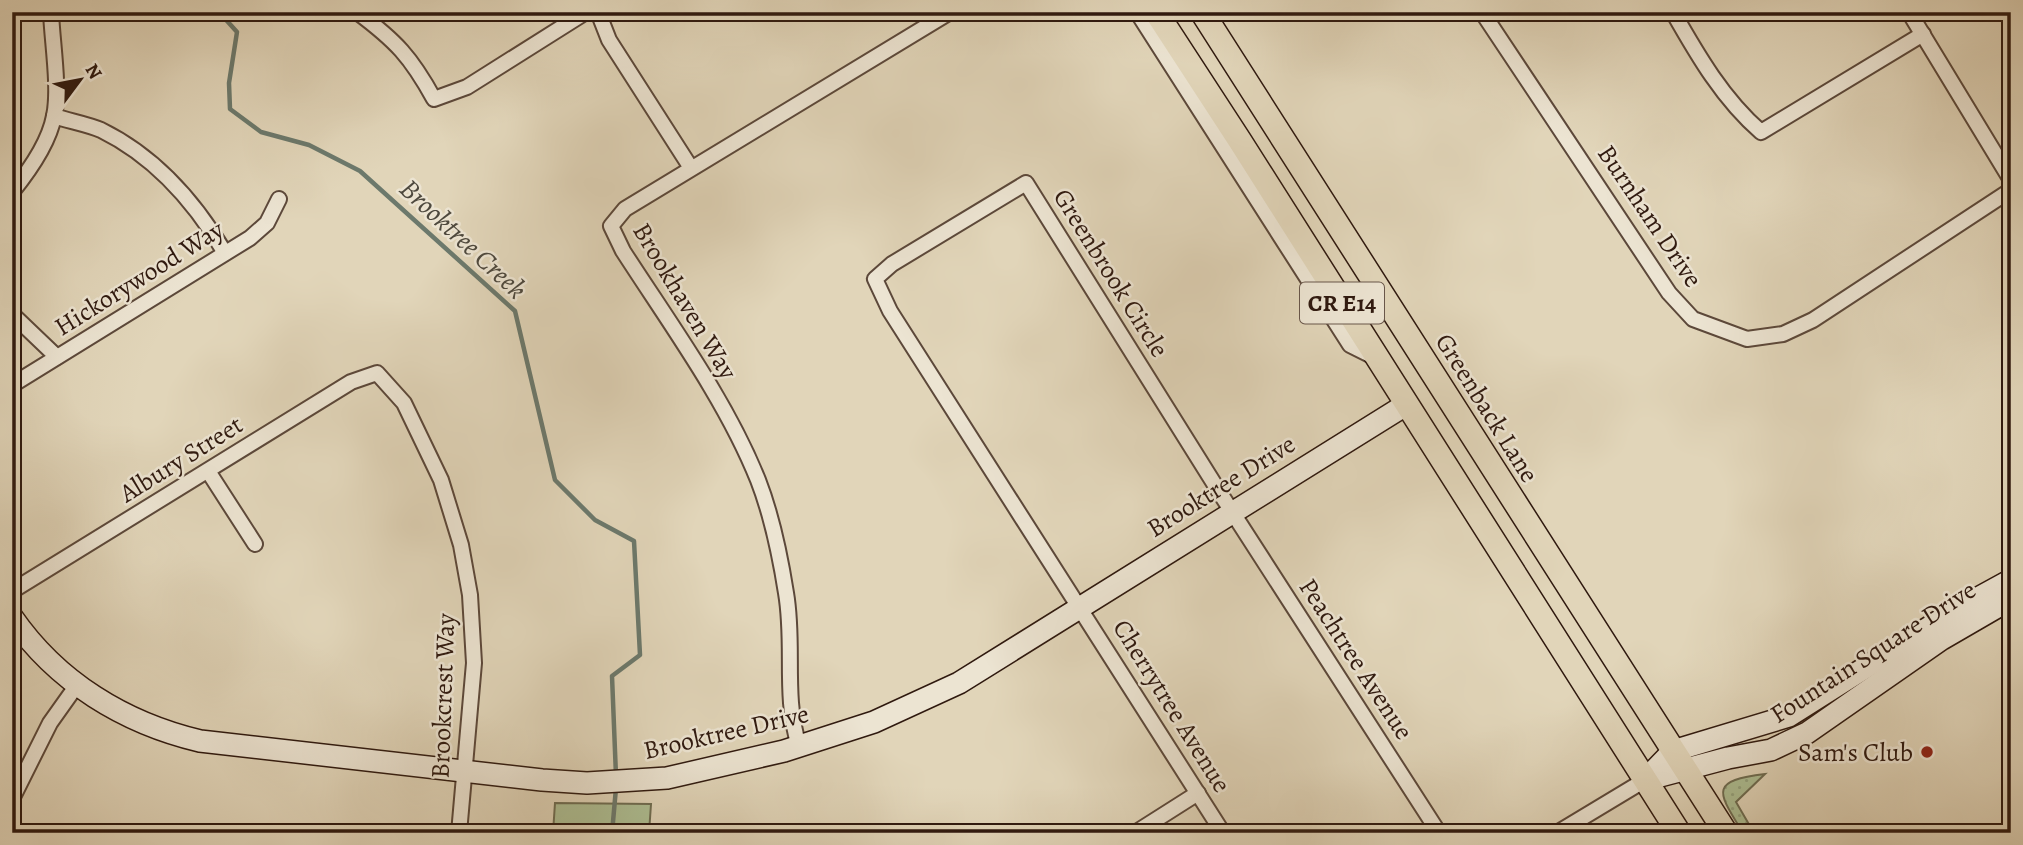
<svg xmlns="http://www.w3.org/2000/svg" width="2023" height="845" viewBox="0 0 2023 845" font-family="Alegreya,serif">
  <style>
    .grass { fill: url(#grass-dots); stroke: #6e6c51; stroke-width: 2 }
    .park { fill: #adbe93; stroke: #6e6c51; stroke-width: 2 }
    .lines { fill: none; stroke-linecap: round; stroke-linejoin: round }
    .stream { stroke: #6c796c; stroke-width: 4.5 }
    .street-casing { stroke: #5c483a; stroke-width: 18 }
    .secondary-casing { stroke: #2f190f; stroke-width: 24 }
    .primary-casing { stroke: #2f190f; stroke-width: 26 }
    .street { stroke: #ece4d2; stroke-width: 14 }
    .secondary { stroke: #ece4d2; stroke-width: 21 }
    .primary { stroke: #e1d5b9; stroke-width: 23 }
    .poi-dot { fill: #8f2418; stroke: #ece4d2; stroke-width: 2.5 }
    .labels { text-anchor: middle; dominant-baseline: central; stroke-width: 5; stroke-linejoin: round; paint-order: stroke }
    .shield { fill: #ece4d2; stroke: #68564a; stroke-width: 2 }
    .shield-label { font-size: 24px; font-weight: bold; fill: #2f190f }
    .street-label { font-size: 26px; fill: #2f190f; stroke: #ece4d2 }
    .poi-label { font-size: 26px; fill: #2f190f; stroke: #ece4d2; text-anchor: end }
    .water-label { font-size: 28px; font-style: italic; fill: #4e493e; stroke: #ece4d2 }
  </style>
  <defs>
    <pattern id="grass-dots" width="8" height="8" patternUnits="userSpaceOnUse" patternTransform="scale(1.75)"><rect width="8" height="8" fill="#adbe93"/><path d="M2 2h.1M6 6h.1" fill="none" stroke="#95a37e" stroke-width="1.8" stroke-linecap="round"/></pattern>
  </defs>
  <rect width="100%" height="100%" fill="#e1d5b9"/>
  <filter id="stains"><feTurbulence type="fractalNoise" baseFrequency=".00286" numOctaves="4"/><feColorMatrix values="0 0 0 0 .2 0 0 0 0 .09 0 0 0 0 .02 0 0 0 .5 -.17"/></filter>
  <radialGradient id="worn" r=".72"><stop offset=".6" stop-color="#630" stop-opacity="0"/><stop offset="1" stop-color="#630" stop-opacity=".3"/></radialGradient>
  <!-- grass -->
  <path class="grass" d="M1765,774l-29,28 18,31h-11c-25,-41 -35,-52 22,-59z"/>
  <!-- park -->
  <path class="park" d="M555,803l96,1 -2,29h-96z"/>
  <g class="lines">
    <!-- stream -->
    <g class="stream">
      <path d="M219,12l18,20 -8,51 1,26 31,23 48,13 51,26 155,140 40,169 40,40 39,21 6,114 -28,21 4,100"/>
      <path d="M612,833l4,-45"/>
    </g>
    <defs>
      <g id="street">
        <path d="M357,12c39,29 54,45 77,87l33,-12 119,-75"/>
        <path d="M598,12l11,28 82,128"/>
        <path d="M1137,12l213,333 24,12"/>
        <path d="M1482,12l187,281 24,26 54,20 36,-5 30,-14 198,-130"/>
        <path d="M1673,12c25,44 50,87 88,120l162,-98"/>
        <path d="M1909,12l102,168"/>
        <path d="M54,116c15,5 33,8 47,14 55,27 94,72 124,123"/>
        <path d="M12,192c17,-21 37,-49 42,-76 6,-28 -2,-75 -3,-104"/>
        <path d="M12,314l45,43"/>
        <path d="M12,385l238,-147 17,-15 12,-24"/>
        <path d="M208,471l47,73"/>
        <path d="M12,591l339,-209 26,-9 27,30 37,77 20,65 9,50 4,68 -15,170"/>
        <path d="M799,746c-16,-50 -4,-101 -13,-153 -6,-38 -14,-77 -28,-113 -32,-80 -88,-156 -135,-229l-12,-25 14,-17 325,-197"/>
        <path d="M12,799l38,-76 27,-38"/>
        <path d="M1135,833l63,-40"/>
        <path d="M1223,833l-333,-522 -15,-32 17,-15 134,-81 194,310 219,340"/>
        <path d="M1557,833l88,-53"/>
      </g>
      <g id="secondary">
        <path d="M12,617c45,65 112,106 188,124l342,39 45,3 80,-5 117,-27 90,-29 85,-39 448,-279"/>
        <path d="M1645,780l28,-29 116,-35 169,-107 53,-29"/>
        <path d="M1645,780l83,-22 43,-8 36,-17 135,-94 69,-40"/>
      </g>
      <g id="primary">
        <path d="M1156,12l84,129 439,692"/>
        <path d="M1202,12l524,821"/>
      </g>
    </defs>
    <!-- street casing -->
    <use href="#street" class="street-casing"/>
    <!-- secondary casing -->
    <use href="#secondary" class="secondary-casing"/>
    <!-- primary casing -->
    <use href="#primary" class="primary-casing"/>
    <!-- street -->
    <use href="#street" class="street"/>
    <!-- secondary -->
    <use href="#secondary" class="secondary"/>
    <!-- primary -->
    <use href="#primary" class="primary"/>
  </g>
  <!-- markers -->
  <circle class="poi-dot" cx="1927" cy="752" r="7"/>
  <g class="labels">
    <!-- shield labels -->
    <rect class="shield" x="1300" y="282.5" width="84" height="41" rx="5"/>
    <g class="shield-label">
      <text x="1342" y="303">CR E14</text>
    </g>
    <!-- street labels -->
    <g class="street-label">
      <text transform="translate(1650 216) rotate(56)">Burnham Drive</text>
      <text transform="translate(1111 273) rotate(58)">Greenbrook Circle</text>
      <text transform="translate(139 278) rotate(-32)">Hickorywood Way</text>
      <text transform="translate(685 301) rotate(59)">Brookhaven Way</text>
      <text transform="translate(1487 408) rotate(58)">Greenback Lane</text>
      <text transform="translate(181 459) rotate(-32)">Albury Street</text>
      <text transform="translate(1221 486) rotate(-32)">Brooktree Drive</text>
      <text transform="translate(1873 652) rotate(-33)">Fountain Square Drive</text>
      <text transform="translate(1356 659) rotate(57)">Peachtree Avenue</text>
      <text transform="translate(443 696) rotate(-88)">Brookcrest Way</text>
      <text transform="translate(1172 706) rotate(58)">Cherrytree Avenue</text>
      <text transform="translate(726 732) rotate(-13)">Brooktree Drive</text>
    </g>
    <!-- poi labels -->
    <g class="poi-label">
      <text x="1913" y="752">Sam's Club</text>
    </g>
    <!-- water labels -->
    <g class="water-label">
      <text transform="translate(463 239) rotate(43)">Brooktree Creek</text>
    </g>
  </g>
  <!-- margin -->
  <rect width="2023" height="845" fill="none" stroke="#e1d5b9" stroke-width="42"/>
  <rect x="14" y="14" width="1995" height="817" fill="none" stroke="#2f190f" stroke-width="3.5"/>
  <rect x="21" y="21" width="1981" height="803" fill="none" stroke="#2f190f" stroke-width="2"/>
  <!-- north arrow -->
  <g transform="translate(80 80) rotate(58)" stroke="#ece4d2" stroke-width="5" paint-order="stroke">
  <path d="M0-5L12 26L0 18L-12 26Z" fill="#2f190f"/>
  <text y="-10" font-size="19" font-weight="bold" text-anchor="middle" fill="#2f190f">N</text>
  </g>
  <rect width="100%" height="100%" filter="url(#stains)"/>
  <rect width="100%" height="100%" fill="url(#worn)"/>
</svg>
